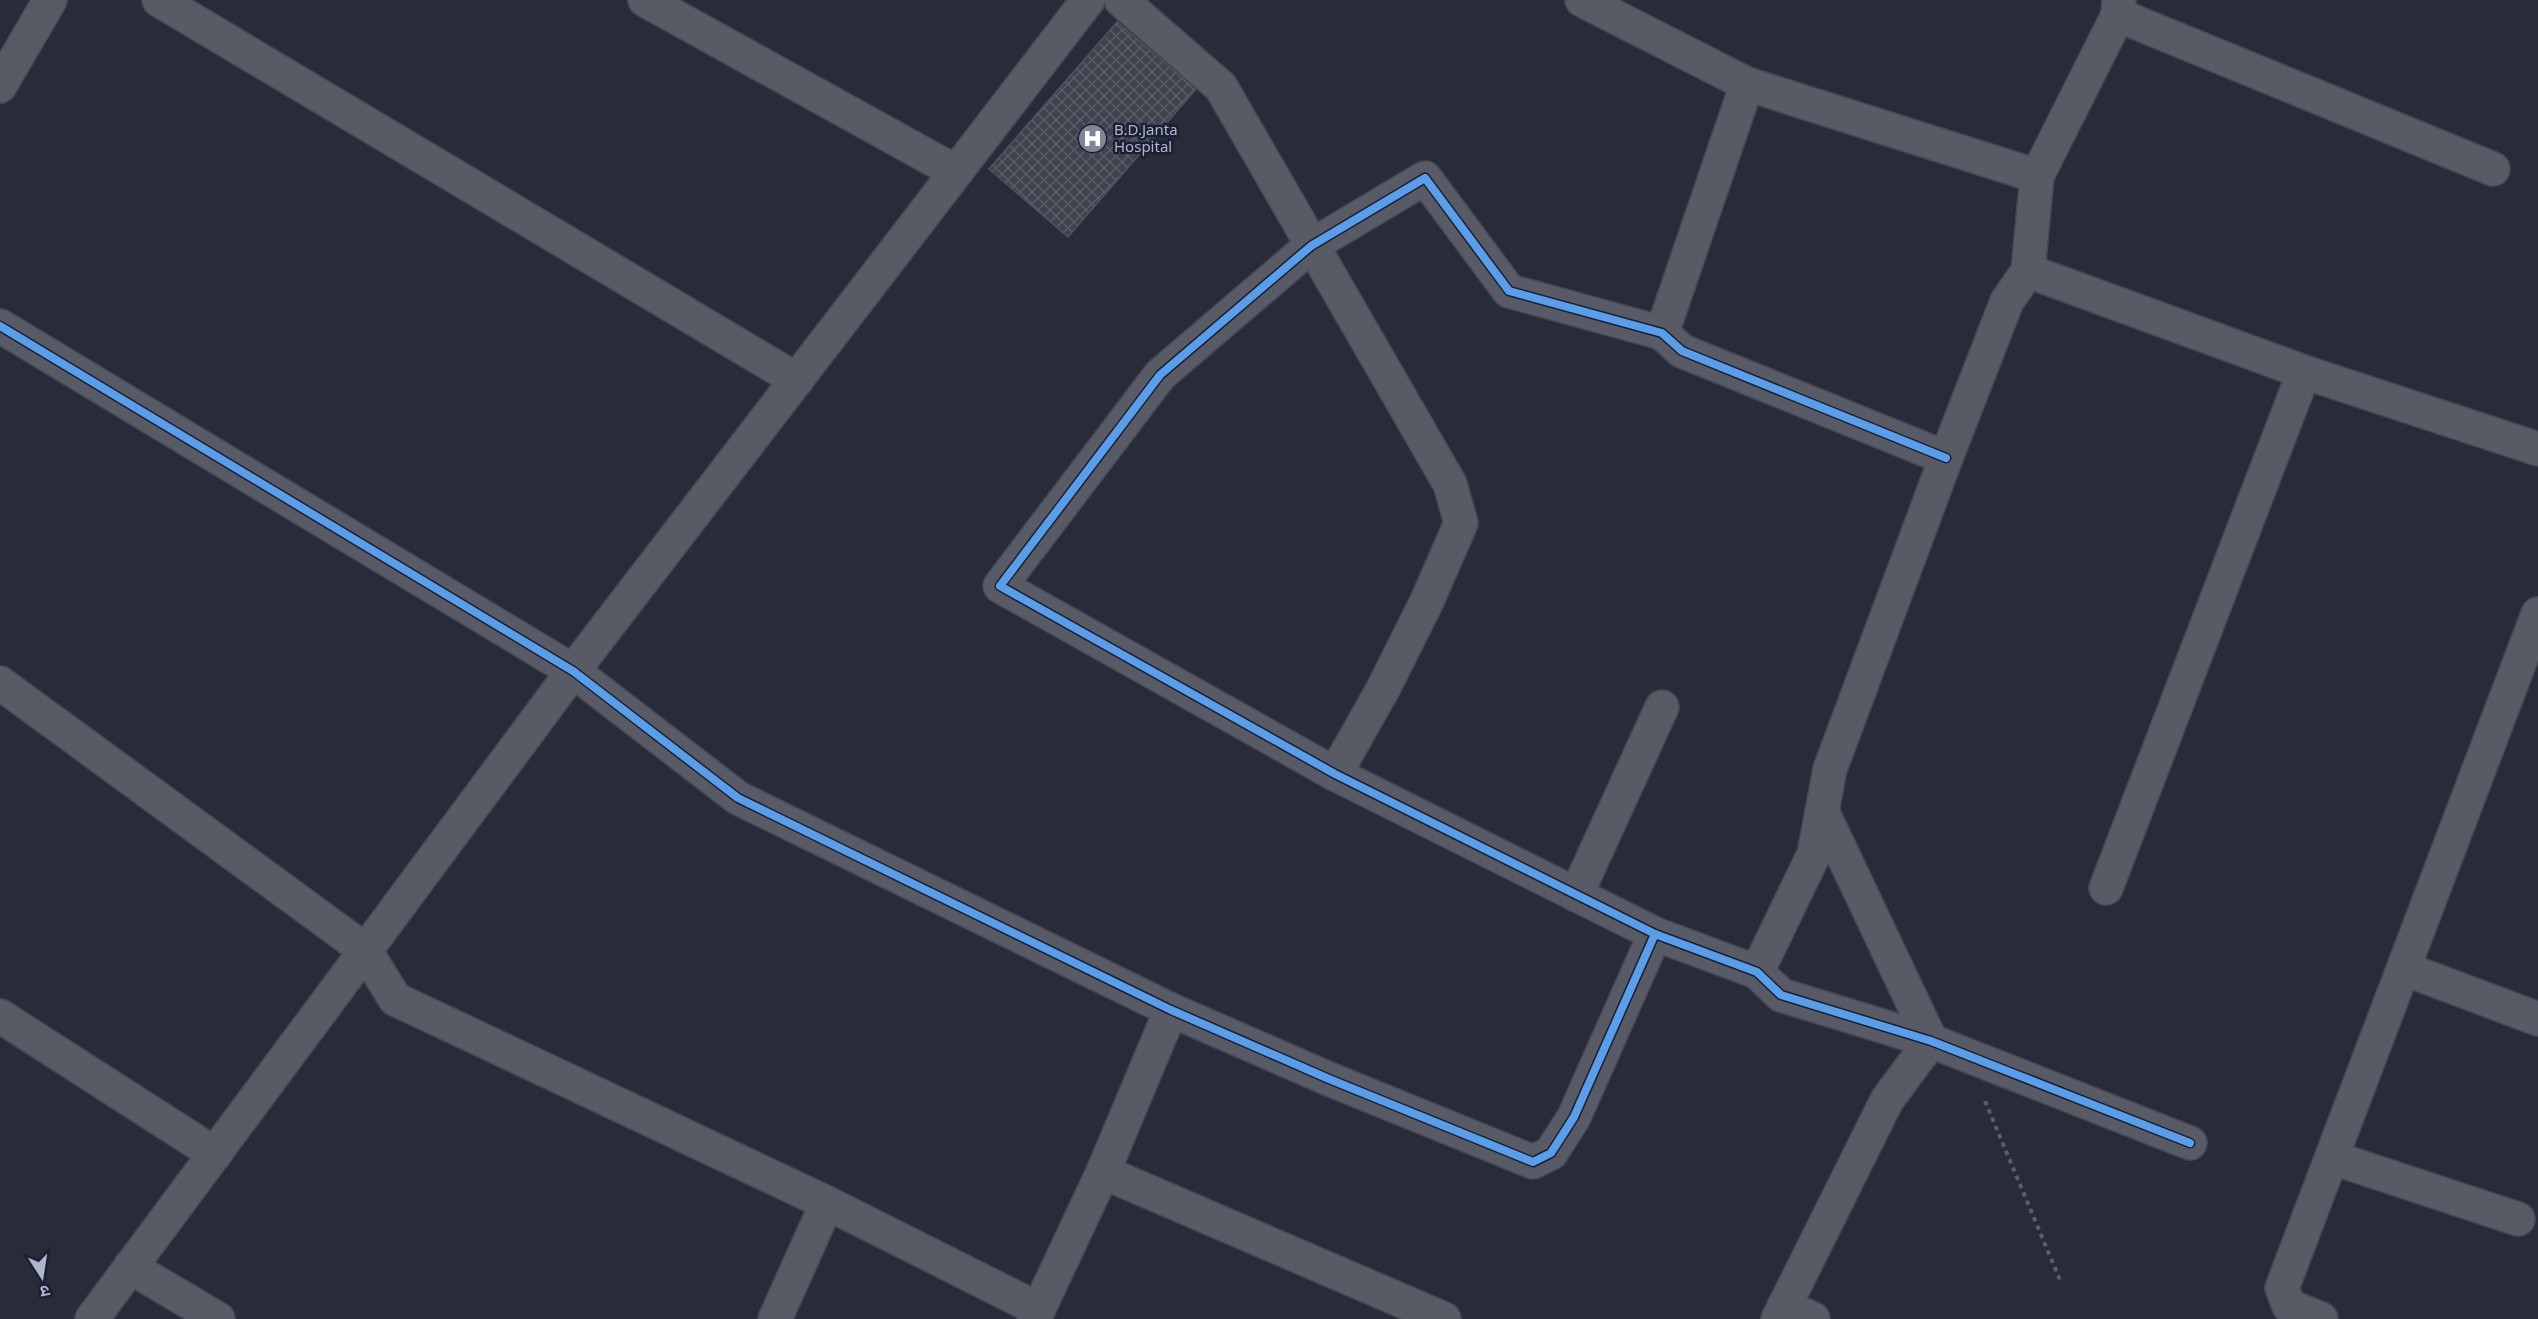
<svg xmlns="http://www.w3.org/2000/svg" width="2538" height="1319" viewBox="0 0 2538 1319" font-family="'Noto Sans','Noto Sans Devanagari',sans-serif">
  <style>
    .building { fill: url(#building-cross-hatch); stroke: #505260; stroke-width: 1.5 }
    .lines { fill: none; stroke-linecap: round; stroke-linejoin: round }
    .street-casing { stroke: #444751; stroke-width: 36 }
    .path { stroke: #5a5e68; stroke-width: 4; stroke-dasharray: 4.5 4.5; stroke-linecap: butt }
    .street { stroke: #585a66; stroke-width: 33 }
    .cycleway-casing { stroke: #1a1f34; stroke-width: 11 }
    .cycleway { stroke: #5a9eea; stroke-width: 8 }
    .labels { text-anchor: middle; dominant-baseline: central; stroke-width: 5; stroke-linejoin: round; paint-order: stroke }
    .poi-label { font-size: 15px; fill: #b1b5ca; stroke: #1a1f34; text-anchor: start }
  </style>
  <defs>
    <pattern id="building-cross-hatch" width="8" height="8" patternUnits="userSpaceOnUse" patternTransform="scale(1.5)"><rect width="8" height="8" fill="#40424e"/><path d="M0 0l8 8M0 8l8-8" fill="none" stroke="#595b66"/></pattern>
  </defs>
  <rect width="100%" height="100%" fill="#282b38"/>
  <!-- building -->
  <path class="building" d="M1117,22l79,67 -128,148 -79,-68z"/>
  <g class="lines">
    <defs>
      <g id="street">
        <path d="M159,0l638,380"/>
        <path d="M645,0l311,172"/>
        <path d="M1121,0l100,87 229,397 11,39 -34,78 -44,88 -48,85"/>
        <path d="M1582,0l165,84 290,92"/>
        <path d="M2118,15l375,154"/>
        <path d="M0,86l50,-86"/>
        <path d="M2028,271l276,101 234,77"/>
        <path d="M0,326l573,345 165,127 433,212 158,69 204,83 18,-9 23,-36 81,-183"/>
        <path d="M1662,333l85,-249"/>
        <path d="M1946,458l-264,-107 -20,-18 -153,-42 -84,-113 -114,68 -151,129 -160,211 335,188 320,160 102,38 24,23 150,46 259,102"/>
        <path d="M0,683l365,267 30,49 432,204 211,106"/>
        <path d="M2106,888l198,-516"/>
        <path d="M1576,895l86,-188"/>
        <path d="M2405,969l133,50"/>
        <path d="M1757,972l57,-118 16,-85 116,-311 61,-157 21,-30 9,-95 81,-161 1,-15"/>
        <path d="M0,1016l215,138"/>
        <path d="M2333,1158l185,61"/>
        <path d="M1103,1172l341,147"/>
        <path d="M130,1267l88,52"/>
        <path d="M1784,1306l29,13"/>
        <path d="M92,1319l481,-648 515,-671"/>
        <path d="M775,1319l52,-116"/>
        <path d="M1034,1319l69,-147 68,-162"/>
        <path d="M1778,1319l109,-219 44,-59 -109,-230"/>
        <path d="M2321,1319l-32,-13 -7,-18 256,-674"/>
      </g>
    </defs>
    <!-- street casing -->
    <use href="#street" class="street-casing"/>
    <!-- path -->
    <path class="path" d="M1985,1101l75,179"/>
    <!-- street -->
    <use href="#street" class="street"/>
    <defs>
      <g id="cycleway">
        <path d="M0,326l573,345 165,127 433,212 158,69 204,83 18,-9 23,-36 81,-183"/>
        <path d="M1946,458l-264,-107 -20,-18 -153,-42 -84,-113 -114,68 -151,129 -160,211 335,188 320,160 102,38 24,23 150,46 259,102"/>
      </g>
    </defs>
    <!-- cycleway casing -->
    <use href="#cycleway" class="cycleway-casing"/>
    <!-- cycleway -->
    <use href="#cycleway" class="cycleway"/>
  </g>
  <!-- icons -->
  <defs>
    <symbol id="hospital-disc" viewBox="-11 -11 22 22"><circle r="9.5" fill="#818597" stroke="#1a1f34"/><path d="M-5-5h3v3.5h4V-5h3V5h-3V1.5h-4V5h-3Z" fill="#fff"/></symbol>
  </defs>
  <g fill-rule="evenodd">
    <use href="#hospital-disc" x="1076" y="122" width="33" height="33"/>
  </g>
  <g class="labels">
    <!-- poi labels -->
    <g class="poi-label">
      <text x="1114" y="129">B.D.Janta<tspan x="1114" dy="17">Hospital</tspan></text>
    </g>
  </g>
  <!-- north arrow -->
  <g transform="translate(42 1277) rotate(168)" stroke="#1a1f34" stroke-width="4.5" paint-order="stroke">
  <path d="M0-4.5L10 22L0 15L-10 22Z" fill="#b1b5ca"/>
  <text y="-9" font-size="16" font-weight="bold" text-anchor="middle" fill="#b1b5ca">उ</text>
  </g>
</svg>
